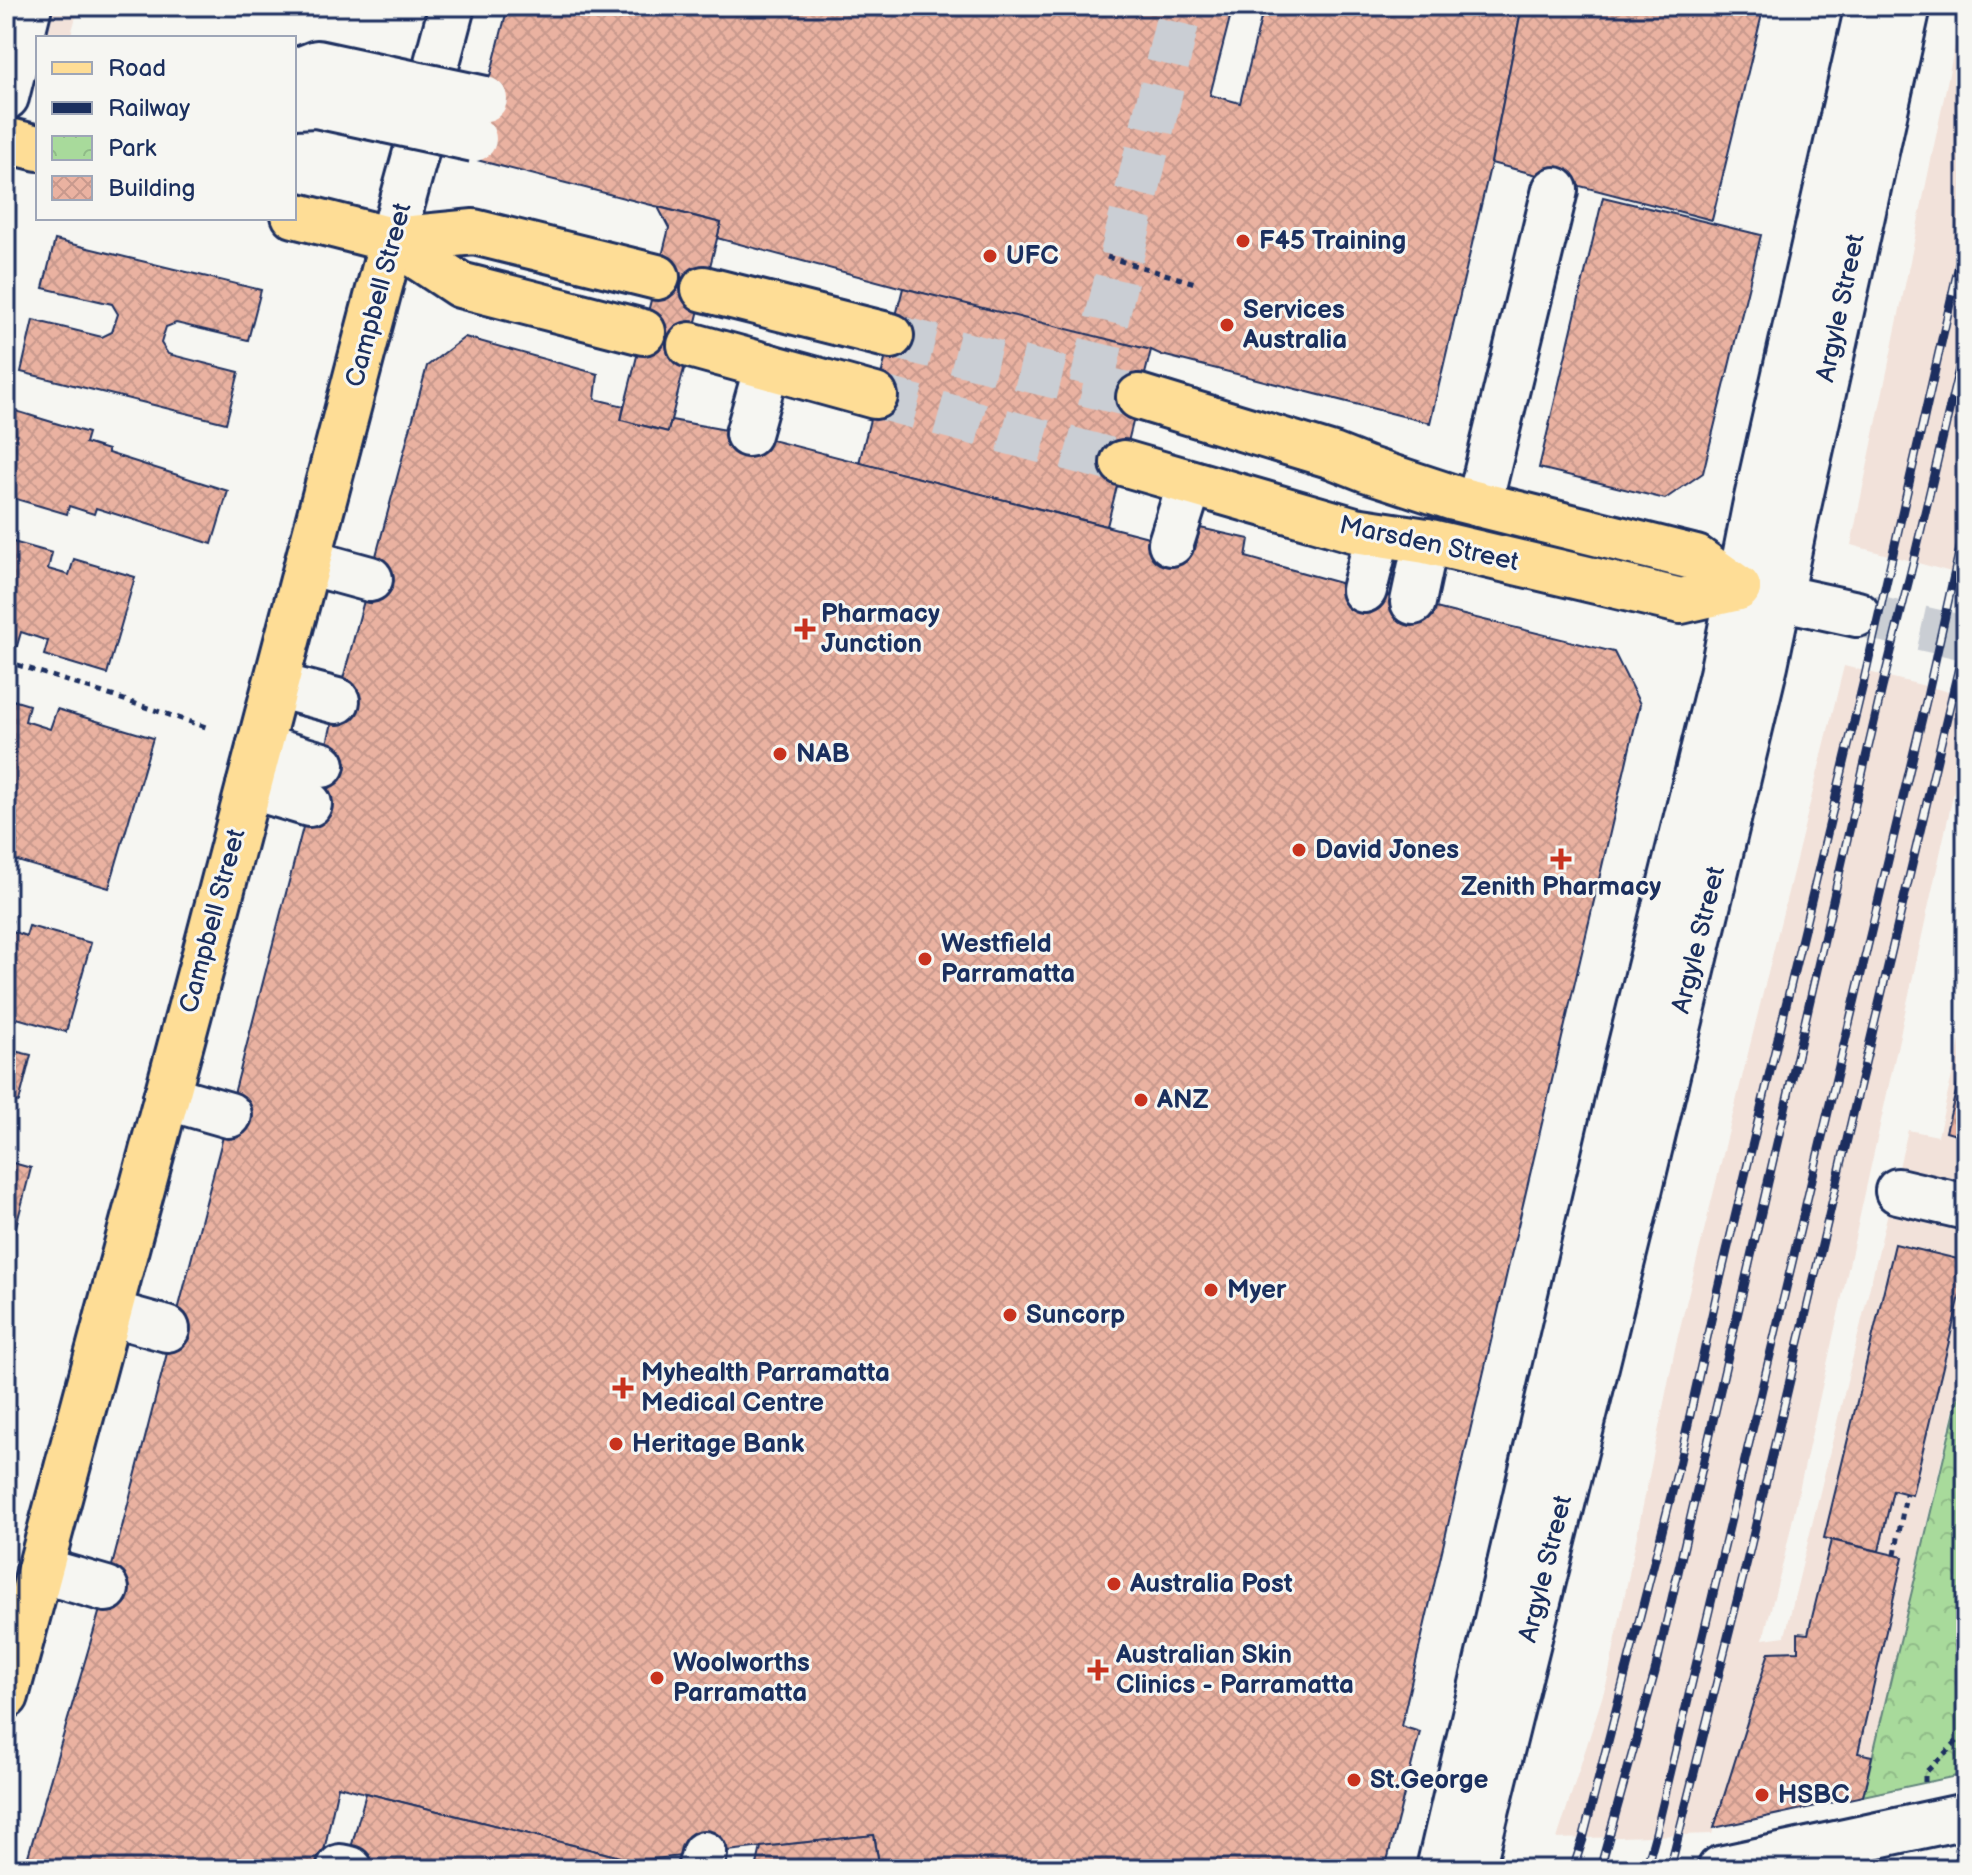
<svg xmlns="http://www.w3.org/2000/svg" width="1972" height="1875" viewBox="0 0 1972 1875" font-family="'Balsamiq Sans',sans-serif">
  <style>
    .built { fill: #f2e2da }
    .park { fill: url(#park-crowns); stroke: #62847c; stroke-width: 2 }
    .building { fill: url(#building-cross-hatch); stroke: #1b2f5e; stroke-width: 2 }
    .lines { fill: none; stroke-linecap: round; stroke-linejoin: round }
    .minor-tunnel { stroke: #caced4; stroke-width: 44; stroke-dasharray: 44 22; stroke-linecap: butt }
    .major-tunnel { stroke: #caced4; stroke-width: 44; stroke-dasharray: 44 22; stroke-linecap: butt }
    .minor-casing { stroke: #1b2f5e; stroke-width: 50 }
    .major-casing { stroke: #1b2f5e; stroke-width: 50 }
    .path { stroke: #1b2f5e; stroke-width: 5; stroke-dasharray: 6 6; stroke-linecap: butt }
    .minor { stroke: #f6f6f2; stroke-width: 44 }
    .major { stroke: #fedd96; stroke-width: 44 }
    .rail-casing { stroke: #1b2f5e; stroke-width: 9 }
    .rail { stroke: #f6f6f2; stroke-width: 6; stroke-dasharray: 18; stroke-linecap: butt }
    .minor-bridge-casing { stroke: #1b2f5e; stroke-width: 50; stroke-linecap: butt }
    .minor-bridge { stroke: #f6f6f2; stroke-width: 44 }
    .poi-dot { fill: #c8321e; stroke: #f6f6f2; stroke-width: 3 }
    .labels { text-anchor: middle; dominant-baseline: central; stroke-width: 6; stroke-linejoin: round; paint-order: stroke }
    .poi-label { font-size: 26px; font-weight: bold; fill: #1b2f5e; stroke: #f6f6f2; text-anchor: start }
    .street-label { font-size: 26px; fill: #1b2f5e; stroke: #f6f6f2 }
  </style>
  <defs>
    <pattern id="park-crowns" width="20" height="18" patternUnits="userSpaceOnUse" patternTransform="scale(2)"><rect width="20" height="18" fill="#a8da9b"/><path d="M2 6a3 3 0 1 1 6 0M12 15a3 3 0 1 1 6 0" fill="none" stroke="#90bb88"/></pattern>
    <pattern id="building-cross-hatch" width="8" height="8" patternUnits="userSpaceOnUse" patternTransform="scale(2)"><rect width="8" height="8" fill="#eab2a1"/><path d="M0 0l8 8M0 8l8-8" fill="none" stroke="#c8998d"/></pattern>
  </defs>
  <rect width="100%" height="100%" fill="#f6f6f2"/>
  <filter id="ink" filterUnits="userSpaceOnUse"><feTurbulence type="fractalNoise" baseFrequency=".0125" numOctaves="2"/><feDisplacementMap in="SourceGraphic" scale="16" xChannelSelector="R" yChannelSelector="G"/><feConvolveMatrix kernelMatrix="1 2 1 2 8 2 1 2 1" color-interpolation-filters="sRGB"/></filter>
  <g filter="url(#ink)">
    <!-- built -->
    <g class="built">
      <path d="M6,6h73l-9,32h-32v43l-32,-8z"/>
      <path d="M1963,6h3v570l-115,-31z"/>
      <path d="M1844,666l122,30v41l-183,826 -20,76 22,-3 123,-506 30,6 28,-121v341l-103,440 -149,32 -2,6 -155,5 50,-157 69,-338z"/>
    </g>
    <!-- park -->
    <path class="park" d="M1963,1377l3,1v396l-103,22z"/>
    <!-- building -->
    <g class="building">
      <path d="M508,6h725l-23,89 30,8 24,-97h258l-31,157 -61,260 -268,-68 -11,-5 -125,-29 -309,-83 4,-15 -252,-65z"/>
      <path d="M1522,6h242l-52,214 -221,-57z"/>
      <path d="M1603,197l158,38 -58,238 -38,26 -126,-31z"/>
      <path d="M658,207l63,16 -53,209 -47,-12 48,-192z"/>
      <path d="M55,240l206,50 -13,50 -72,-17 -10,4 -5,16 7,11 71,18 -13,51 -205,-51 12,-52 69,17 10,-5 6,-18 -6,-10 -69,-16z"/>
      <path d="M903,288l248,62 -44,176 -248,-63z"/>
      <path d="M465,337l133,37 -3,25 29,7 -3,14 47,12 3,-12 77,14 447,115 5,-21 49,11 -3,18 141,39 227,56 26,52 -239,1022 19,6 -35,137h-505l-6,-34 -238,26 -298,-75 -18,83h-255l-39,-6 80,-274 203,-785 13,-39 15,-64 90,-335z"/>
      <path d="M6,408l82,25 -3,10 23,7v3l120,38 -16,53 -116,-36 -2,6 -25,-8 -2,8 -61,-18z"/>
      <path d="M6,540l46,13 -4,16 21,6 5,-16 61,18 -28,97 -63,-19 4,-14 -27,-9 -4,14 -11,-3z"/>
      <path d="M6,698l23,7 -4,16 25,8 7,-20 96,29 -44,150 -98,-29 6,-17 -11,-3z"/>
      <path d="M6,919l6,2 -3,9 17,6 3,-10 62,17 -25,89 -60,-17z"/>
      <path d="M6,1049l25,6 -12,47 -13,-3z"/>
      <path d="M1963,1063l3,1v74l-20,-6z"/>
      <path d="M6,1161l25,7 -25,98z"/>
      <path d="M1895,1244l71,17v10l-54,224 -19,-5 -14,61 -55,-13z"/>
      <path d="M1831,1540l72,17 -45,196 14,3 -9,40 -149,32 55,-176 29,-1v-18l10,1z"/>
      <path d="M366,1793l250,63 -4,13h-227l-37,-10z"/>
      <path d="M874,1835l6,34h-124l5,-22z"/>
      <path d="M26,1863l39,6h-41z"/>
    </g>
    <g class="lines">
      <!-- minor-tunnel -->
      <g class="minor-tunnel">
        <path d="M1091,386l90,-380"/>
        <path d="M1857,614l109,24"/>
      </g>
      <!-- major-tunnel -->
      <g class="major-tunnel">
        <path d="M891,336l248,61"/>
        <path d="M875,396l248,67"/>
      </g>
      <defs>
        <g id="minor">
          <path d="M434,74l18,-68"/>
          <path d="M6,97l23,-91"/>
          <path d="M392,240l26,-95"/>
          <path d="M748,434l19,-68"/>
          <path d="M1479,504l76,-314"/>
          <path d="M1171,543l19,-60"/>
          <path d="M308,562l62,17"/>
          <path d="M1364,590l14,-56"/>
          <path d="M1752,591l105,23"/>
          <path d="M1413,602l13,-61"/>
          <path d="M276,685l61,16"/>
          <path d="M259,747l63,18"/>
          <path d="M249,786l60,18"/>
          <path d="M166,1097l63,18"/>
          <path d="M1898,1191l68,16"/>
          <path d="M109,1313l58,16"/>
          <path d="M40,1570l66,19"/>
          <path d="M340,1867l10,2"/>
          <path d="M700,1869l4,-15"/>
          <path d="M1439,1869l190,-816 93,-379 33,-167 113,-501"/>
          <path d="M1472,1869l166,-673 127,-531 31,-149 112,-510"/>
          <path d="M1720,1869l246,-53"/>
        </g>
        <g id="major">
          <path d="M6,140l32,8"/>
          <path d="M294,215l98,25 68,45 183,47"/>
          <path d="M392,240l82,-8 183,45"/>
          <path d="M704,289l187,47"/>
          <path d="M690,345l185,51"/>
          <path d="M1139,397l194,59 33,13 88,29 242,60 42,30"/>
          <path d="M1123,463l232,67 71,11 255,60 57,-13"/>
          <path d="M6,1696l200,-746 186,-710"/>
        </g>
      </defs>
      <!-- minor casing -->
      <use href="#minor" class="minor-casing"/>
      <!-- major casing -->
      <use href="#major" class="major-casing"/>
      <!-- path -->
      <g class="path">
        <path d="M1107,257l88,26"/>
        <path d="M6,661l203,67"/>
        <path d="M1895,1555l11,-61"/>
        <path d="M1925,1782v-9l41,-41"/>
      </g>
      <!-- minor -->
      <use href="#minor" class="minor"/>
      <!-- major -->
      <use href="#major" class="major"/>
      <defs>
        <g id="rail">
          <path d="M1573,1869l10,-30 96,-374 39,-177 146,-608 102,-446"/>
          <path d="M1600,1869l55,-197 227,-984 32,-129 52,-220"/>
          <path d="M1646,1869l10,-36 271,-1136 39,-176"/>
          <path d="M1670,1869l80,-320 216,-912"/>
        </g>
      </defs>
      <!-- rail casing -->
      <use href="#rail" class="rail-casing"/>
      <!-- rail -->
      <use href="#rail" class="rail"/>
      <defs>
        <g id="minor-bridge">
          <path d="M294,72l23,-9 168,36"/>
          <path d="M294,106l22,-1 158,34"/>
        </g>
      </defs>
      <!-- minor-bridge casing -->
      <use href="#minor-bridge" class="minor-bridge-casing"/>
      <!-- minor-bridge -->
      <use href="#minor-bridge" class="minor-bridge"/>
    </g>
  </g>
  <!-- markers -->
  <g class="poi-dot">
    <circle cx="1243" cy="241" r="8"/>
    <circle cx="990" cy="256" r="8"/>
    <circle cx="1227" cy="325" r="8"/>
    <path d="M801 617h8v8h8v8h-8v8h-8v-8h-8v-8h8z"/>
    <circle cx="780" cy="754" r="8"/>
    <circle cx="1299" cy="850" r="8"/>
    <path d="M1557 847h8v8h8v8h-8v8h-8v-8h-8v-8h8z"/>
    <circle cx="925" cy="959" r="8"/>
    <circle cx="1141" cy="1100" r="8"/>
    <circle cx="1211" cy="1290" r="8"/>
    <circle cx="1010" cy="1315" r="8"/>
    <path d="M619 1376h8v8h8v8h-8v8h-8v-8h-8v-8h8z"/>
    <circle cx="616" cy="1444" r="8"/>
    <circle cx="1114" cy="1584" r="8"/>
    <path d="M1094 1658h8v8h8v8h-8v8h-8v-8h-8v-8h8z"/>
    <circle cx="657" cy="1678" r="8"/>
    <circle cx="1354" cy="1780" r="8"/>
    <circle cx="1762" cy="1795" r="8"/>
  </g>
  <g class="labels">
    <!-- poi labels -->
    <g class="poi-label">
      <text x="1259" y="241">F45 Training</text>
      <text x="1006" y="256">UFC</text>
      <text x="1243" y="310">Services<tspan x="1243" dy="30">Australia</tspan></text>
      <text x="821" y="614">Pharmacy<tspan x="821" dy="30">Junction</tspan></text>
      <text x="796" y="754">NAB</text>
      <text x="1315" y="850">David Jones</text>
      <text x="1561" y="887" text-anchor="middle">Zenith Pharmacy</text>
      <text x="941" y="944">Westfield<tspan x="941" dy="30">Parramatta</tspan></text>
      <text x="1157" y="1100">ANZ</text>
      <text x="1227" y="1290">Myer</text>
      <text x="1026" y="1315">Suncorp</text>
      <text x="641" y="1373">Myhealth Parramatta<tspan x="641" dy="30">Medical Centre</tspan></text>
      <text x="632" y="1444">Heritage Bank</text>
      <text x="1130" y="1584">Australia Post</text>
      <text x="1116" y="1655">Australian Skin<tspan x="1116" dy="30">Clinics - Parramatta</tspan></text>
      <text x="673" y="1663">Woolworths<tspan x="673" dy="30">Parramatta</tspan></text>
      <text x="1370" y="1780">St.George</text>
      <text x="1778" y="1795">HSBC</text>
    </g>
    <!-- street labels -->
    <g class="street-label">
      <text transform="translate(379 295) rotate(-75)">Campbell Street</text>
      <text transform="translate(1841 308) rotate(-78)">Argyle Street</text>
      <text transform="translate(1429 544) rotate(12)">Marsden Street</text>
      <text transform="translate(213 921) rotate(-75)">Campbell Street</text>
      <text transform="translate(1699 940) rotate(-76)">Argyle Street</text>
      <text transform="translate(1546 1569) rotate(-76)">Argyle Street</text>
    </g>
  </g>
  <!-- margin -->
  <rect width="1972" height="1875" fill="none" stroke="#f6f6f2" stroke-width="32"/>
  <rect x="16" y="16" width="1940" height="1843" fill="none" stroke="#1b2f5e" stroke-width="3" filter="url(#ink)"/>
  <!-- legend -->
  <rect x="36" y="36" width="260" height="184" fill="#f6f6f2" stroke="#9ea6b7" stroke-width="2"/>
  <rect x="52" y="62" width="40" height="12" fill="#fedd96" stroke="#9ea6b7" stroke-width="2"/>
  <text x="108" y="76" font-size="24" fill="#1b2f5e">Road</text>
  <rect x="52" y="102" width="40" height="12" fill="#1b2f5e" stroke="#9ea6b7" stroke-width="2"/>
  <text x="108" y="116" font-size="24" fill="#1b2f5e">Railway</text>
  <rect x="52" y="136" width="40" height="24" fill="url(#park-crowns)" stroke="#9ea6b7" stroke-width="2"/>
  <text x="108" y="156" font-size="24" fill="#1b2f5e">Park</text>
  <rect x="52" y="176" width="40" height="24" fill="url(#building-cross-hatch)" stroke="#9ea6b7" stroke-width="2"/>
  <text x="108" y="196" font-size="24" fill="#1b2f5e">Building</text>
</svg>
